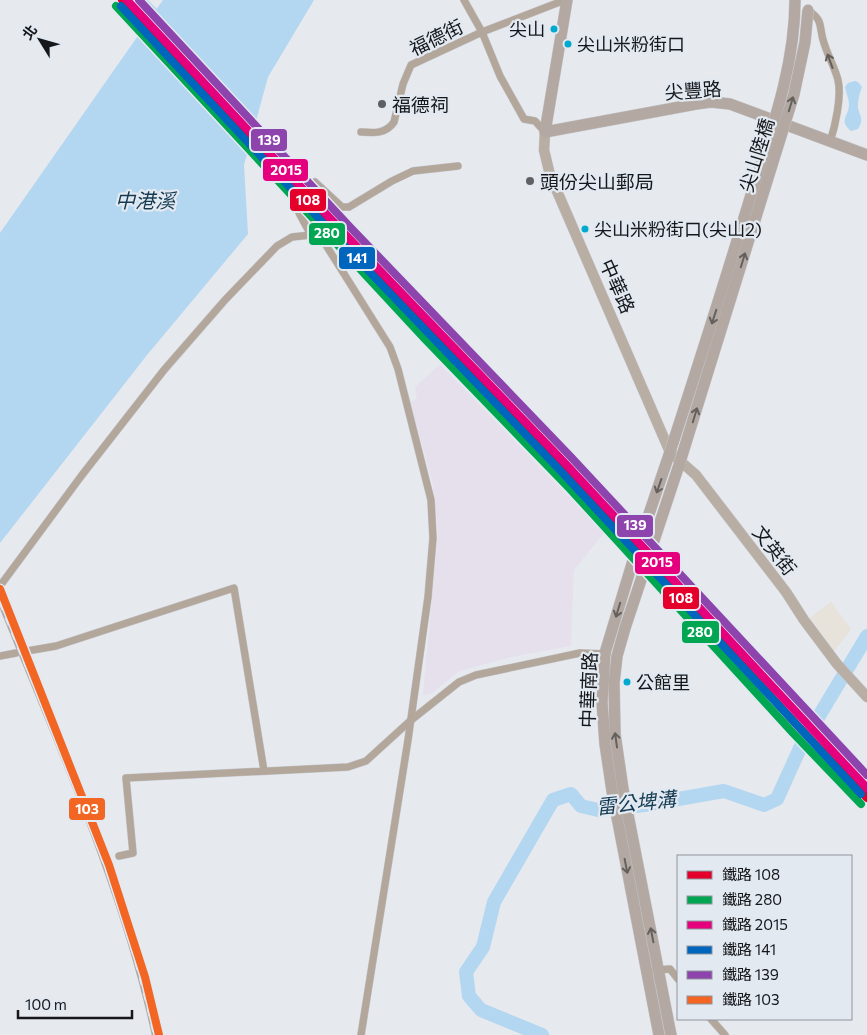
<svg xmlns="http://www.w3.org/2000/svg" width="867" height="1035" viewBox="0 0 867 1035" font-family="Commissioner,'Noto Sans TC',sans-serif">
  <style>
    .industrial { fill: #e6e0ed }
    .education { fill: #e7e2da }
    .water { fill: #b3d6f1 }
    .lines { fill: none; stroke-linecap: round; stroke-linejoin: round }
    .stream { stroke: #b3d6f1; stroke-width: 2.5 }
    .river { stroke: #b3d6f1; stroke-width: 14 }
    .street-casing { stroke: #c5c7cb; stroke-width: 8 }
    .secondary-casing { stroke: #c5c7cb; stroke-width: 11 }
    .primary-casing { stroke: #c5c7cb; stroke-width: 12 }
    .street { stroke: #b3a69a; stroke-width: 7 }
    .secondary { stroke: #b8aea3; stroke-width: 10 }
    .primary { stroke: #b3a9a2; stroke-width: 11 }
    .rail-casing { stroke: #aeaaa8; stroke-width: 4.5 }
    .rail { stroke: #e2e9f1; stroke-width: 2.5; stroke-dasharray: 8; stroke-linecap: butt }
    .primary-bridge-casing { stroke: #c5c7cb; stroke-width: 12; stroke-linecap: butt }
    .primary-bridge { stroke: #b3a9a2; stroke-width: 11 }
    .rail-1-casing { stroke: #e2e9f1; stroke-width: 11 }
    .rail-2-casing { stroke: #e2e9f1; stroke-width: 11 }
    .rail-3-casing { stroke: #e2e9f1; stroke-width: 11 }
    .rail-4-casing { stroke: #e2e9f1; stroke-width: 11 }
    .rail-5-casing { stroke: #e2e9f1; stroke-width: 11 }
    .rail-6-casing { stroke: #e2e9f1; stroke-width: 11 }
    .rail-1 { stroke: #e4002b; stroke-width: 8 }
    .rail-2 { stroke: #00a651; stroke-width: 8 }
    .rail-3 { stroke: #e5007d; stroke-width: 8 }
    .rail-4 { stroke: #0065bd; stroke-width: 8 }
    .rail-5 { stroke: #8e44ad; stroke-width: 8 }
    .rail-6 { stroke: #f26522; stroke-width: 8 }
    .oneway { stroke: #645e5a }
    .oneway2 { stroke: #64605e }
    .bus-dot { fill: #00a9ce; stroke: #e2e9f1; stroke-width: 2 }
    .poi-dot { fill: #5e6064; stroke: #e2e9f1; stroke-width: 2 }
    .labels { text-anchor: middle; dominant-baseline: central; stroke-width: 4.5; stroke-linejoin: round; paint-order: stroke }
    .bus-label { font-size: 18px; fill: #15171a; stroke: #e2e9f1; text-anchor: start }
    .street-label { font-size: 19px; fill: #15171a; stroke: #e2e9f1 }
    .poi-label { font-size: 19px; fill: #15171a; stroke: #e2e9f1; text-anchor: start }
    .water-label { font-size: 20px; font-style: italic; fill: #153b53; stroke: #e2e9f1 }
    .line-badge { stroke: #e2e9f1; stroke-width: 2 }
    .badge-label { font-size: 14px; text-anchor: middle; font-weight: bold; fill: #fff }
  </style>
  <rect width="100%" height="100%" fill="#e6e9ee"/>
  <!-- industrial -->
  <path class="industrial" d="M440,364l164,169 -30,37 -3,76 -55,10 -57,15 -28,23 -8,1 15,-162 -5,-49 -23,-82 7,-3 -2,-12z"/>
  <!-- education -->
  <path class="education" d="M831,602l20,27 -17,22 -24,-33z"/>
  <!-- water -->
  <g class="water">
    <path d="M163,0h151l-46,77 -24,88 4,69 -101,121 -147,188v-310z"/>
    <path d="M855,81l3,1 4,5c-2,5 -4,12 -4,17 -1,11 8,13 0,25l-7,2c-13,-11 -2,-14 -2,-27 0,-5 -3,-11 -4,-17l3,-4z"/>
  </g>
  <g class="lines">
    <!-- stream -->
    <path class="stream" d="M146,0l11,11"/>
    <!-- river -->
    <path class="river" d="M542,1035l-61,-25 -12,-14 -3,-24 17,-25 11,-45 59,-102 18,-6 10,12 17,4 46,-5 80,-14 40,14 13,-6 24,-53 66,-110"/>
    <defs>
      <g id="street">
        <path d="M464,0l18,32 18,44 24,43 11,2 10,11"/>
        <path d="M808,10c17,12 10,16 16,33 4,13 11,25 14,37 4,16 -3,47 -8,62"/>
        <path d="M361,132c13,1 25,2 33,-10l9,-38 8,-19 71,-33 83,-32"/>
        <path d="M311,235l-12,-22 -1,-13 17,-18 27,25h7l43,-26 21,-10 45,-5"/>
        <path d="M0,586l82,-111 82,-105 61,-70 52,-54 15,-9 19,-2 13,7 66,105 8,22 33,131 2,38 -5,59 -20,143 -47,295"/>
        <path d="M27,651l29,-5 178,-58 30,183"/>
        <path d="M0,656l16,-3"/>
        <path d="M119,856l14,-3 -7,-75 222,-11 18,-6 44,-40 49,-39 17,-7 104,-22 27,1"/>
        <path d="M656,970l14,-1 8,10"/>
        <path d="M711,1019l14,16"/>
      </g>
      <path id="secondary" d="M545,132l-1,18 6,25 120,277 26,23 90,117 18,28 33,44 30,33"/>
      <g id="primary">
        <path d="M567,0l-22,132 151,-28 15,-2 19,2 137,51"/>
        <path d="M659,1035l-47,-244 -7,-47 -3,-42 3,-49 27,-89 38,-112"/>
        <path d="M671,1035l-48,-246 -8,-55 -1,-51 3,-27 8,-28 55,-166"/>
      </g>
    </defs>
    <!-- street casing -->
    <use href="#street" class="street-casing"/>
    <!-- secondary casing -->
    <use href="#secondary" class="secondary-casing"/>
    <!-- primary casing -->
    <use href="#primary" class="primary-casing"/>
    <!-- street -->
    <use href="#street" class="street"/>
    <!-- secondary -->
    <use href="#secondary" class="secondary"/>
    <!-- primary -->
    <use href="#primary" class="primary"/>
    <defs>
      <path id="rail" d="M0,603c56,140 122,284 154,432"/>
    </defs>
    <!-- rail casing -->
    <use href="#rail" class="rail-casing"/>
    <!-- rail -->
    <use href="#rail" class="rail"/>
    <defs>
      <g id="primary-bridge">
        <path d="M670,452c28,-86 55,-171 81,-257 20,-64 44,-128 44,-195"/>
        <path d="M680,462l114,-368 11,-52 3,-32"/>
      </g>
    </defs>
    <!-- primary-bridge casing -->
    <use href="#primary-bridge" class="primary-bridge-casing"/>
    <!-- primary-bridge -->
    <use href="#primary-bridge" class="primary-bridge"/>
    <defs>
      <path id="rail-1" d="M122,0l308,332 146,151 223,244 68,71"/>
      <path id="rail-2" d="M116,6l308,332 146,151 223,244 68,71"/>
      <path id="rail-3" d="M127,0l216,232 221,230 303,326"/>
      <path id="rail-4" d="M121,6l216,232 221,230 303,326"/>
      <path id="rail-5" d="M139,0l210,226 221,230 297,319"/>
      <path id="rail-6" d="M0,589l109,276 36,112 14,58"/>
    </defs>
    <!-- rail-1 casing -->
    <use href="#rail-1" class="rail-1-casing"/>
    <!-- rail-2 casing -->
    <use href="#rail-2" class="rail-2-casing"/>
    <!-- rail-3 casing -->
    <use href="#rail-3" class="rail-3-casing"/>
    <!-- rail-4 casing -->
    <use href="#rail-4" class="rail-4-casing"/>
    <!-- rail-5 casing -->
    <use href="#rail-5" class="rail-5-casing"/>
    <!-- rail-6 casing -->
    <use href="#rail-6" class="rail-6-casing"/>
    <!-- rail-1 -->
    <use href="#rail-1" class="rail-1"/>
    <!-- rail-2 -->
    <use href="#rail-2" class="rail-2"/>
    <!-- rail-3 -->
    <use href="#rail-3" class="rail-3"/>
    <!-- rail-4 -->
    <use href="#rail-4" class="rail-4"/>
    <!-- rail-5 -->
    <use href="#rail-5" class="rail-5"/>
    <!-- rail-6 -->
    <use href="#rail-6" class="rail-6"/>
  </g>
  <!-- one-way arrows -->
  <defs><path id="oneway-shaft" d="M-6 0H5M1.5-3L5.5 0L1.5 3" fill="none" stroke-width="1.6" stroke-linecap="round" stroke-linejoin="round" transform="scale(1.25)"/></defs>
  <use class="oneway" href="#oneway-shaft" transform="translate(830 61) rotate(-110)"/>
  <g class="oneway2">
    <use href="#oneway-shaft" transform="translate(791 104) rotate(-73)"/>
    <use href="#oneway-shaft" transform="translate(743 260) rotate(-73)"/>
    <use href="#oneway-shaft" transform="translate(714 317) rotate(108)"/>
    <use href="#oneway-shaft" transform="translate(695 415) rotate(-73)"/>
    <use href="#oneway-shaft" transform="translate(659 486) rotate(109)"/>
    <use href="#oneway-shaft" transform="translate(618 610) rotate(107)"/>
    <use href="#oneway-shaft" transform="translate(616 740) rotate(-98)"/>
    <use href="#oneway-shaft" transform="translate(626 866) rotate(79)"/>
    <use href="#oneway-shaft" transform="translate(652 935) rotate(-101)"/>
  </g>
  <!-- markers -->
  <g class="bus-dot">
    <circle cx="554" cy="29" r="4.5"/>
    <circle cx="568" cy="44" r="4.5"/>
    <circle cx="585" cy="229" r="4.5"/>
    <circle cx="627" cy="682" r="4.5"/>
  </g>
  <g class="poi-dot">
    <circle cx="382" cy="104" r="5"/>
    <circle cx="530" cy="181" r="5"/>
  </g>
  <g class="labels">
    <!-- bus labels -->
    <g class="bus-label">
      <text x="545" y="29" text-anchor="end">尖山</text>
      <text x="577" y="44">尖山米粉街口</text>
      <text x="594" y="229">尖山米粉街口(尖山2)</text>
      <text x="636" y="682">公館里</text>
    </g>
    <!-- street labels -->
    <g class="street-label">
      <text transform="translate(436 37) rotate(-26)">福德街</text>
      <text transform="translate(693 90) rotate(-4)">尖豐路</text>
      <text transform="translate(756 155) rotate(-73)">尖山陸橋</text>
      <text transform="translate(618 286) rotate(66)">中華路</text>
      <text transform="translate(775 550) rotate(52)">文英街</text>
      <text transform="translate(588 690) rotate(-88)">中華南路</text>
    </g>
    <!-- poi labels -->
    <g class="poi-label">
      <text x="392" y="104">福德祠</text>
      <text x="540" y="181">頭份尖山郵局</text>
    </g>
    <!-- water labels -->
    <g class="water-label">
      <text x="145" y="200">中港溪</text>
      <text transform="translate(636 802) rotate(-6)">雷公埤溝</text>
    </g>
  </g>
  <g class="line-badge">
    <rect x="250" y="128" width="38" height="24" rx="5" fill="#8e44ad"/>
    <rect x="262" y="158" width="47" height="24" rx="5" fill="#e5007d"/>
    <rect x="289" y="188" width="38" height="24" rx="5" fill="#e4002b"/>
    <rect x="308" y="222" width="38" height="24" rx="5" fill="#00a651"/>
    <rect x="338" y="246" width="38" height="24" rx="5" fill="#0065bd"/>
    <rect x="616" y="514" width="38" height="24" rx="5" fill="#8e44ad"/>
    <rect x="634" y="551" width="47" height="24" rx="5" fill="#e5007d"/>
    <rect x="662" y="586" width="38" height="24" rx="5" fill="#e4002b"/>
    <rect x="681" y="620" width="39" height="24" rx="5" fill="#00a651"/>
    <rect x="68" y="797" width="38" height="24" rx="5" fill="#f26522"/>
  </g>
  <g class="badge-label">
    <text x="269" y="145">139</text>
    <text x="286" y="175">2015</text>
    <text x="308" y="205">108</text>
    <text x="327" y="238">280</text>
    <text x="357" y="263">141</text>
    <text x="635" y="530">139</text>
    <text x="657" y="567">2015</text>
    <text x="681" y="603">108</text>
    <text x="700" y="637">280</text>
    <text x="87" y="814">103</text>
  </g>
  <!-- legend -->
  <rect x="677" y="855" width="175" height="165" fill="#e2e9f1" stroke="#90959b"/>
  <rect x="687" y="871" width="25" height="8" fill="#e4002b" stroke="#90959b"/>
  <text x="722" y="880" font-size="15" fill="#15171a">鐵路 108</text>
  <rect x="687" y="896" width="25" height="8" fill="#00a651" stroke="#90959b"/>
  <text x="722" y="905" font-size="15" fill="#15171a">鐵路 280</text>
  <rect x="687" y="921" width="25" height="8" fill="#e5007d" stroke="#90959b"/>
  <text x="722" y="930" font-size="15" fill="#15171a">鐵路 2015</text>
  <rect x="687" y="946" width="25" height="8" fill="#0065bd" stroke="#90959b"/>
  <text x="722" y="955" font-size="15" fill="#15171a">鐵路 141</text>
  <rect x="687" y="971" width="25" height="8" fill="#8e44ad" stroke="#90959b"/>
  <text x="722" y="980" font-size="15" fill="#15171a">鐵路 139</text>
  <rect x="687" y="996" width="25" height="8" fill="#f26522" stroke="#90959b"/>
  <text x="722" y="1005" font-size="15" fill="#15171a">鐵路 103</text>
  <!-- north arrow -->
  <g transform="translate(40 40) rotate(307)" stroke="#e2e9f1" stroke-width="4" paint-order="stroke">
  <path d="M0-4L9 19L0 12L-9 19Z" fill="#15171a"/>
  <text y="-8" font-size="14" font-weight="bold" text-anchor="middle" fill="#15171a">北</text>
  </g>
  <!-- scale -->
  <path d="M18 1010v8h114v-8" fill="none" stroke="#15171a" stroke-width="2.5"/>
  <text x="25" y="1010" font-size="15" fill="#15171a" stroke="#e2e9f1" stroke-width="4" paint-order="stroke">100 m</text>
</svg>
